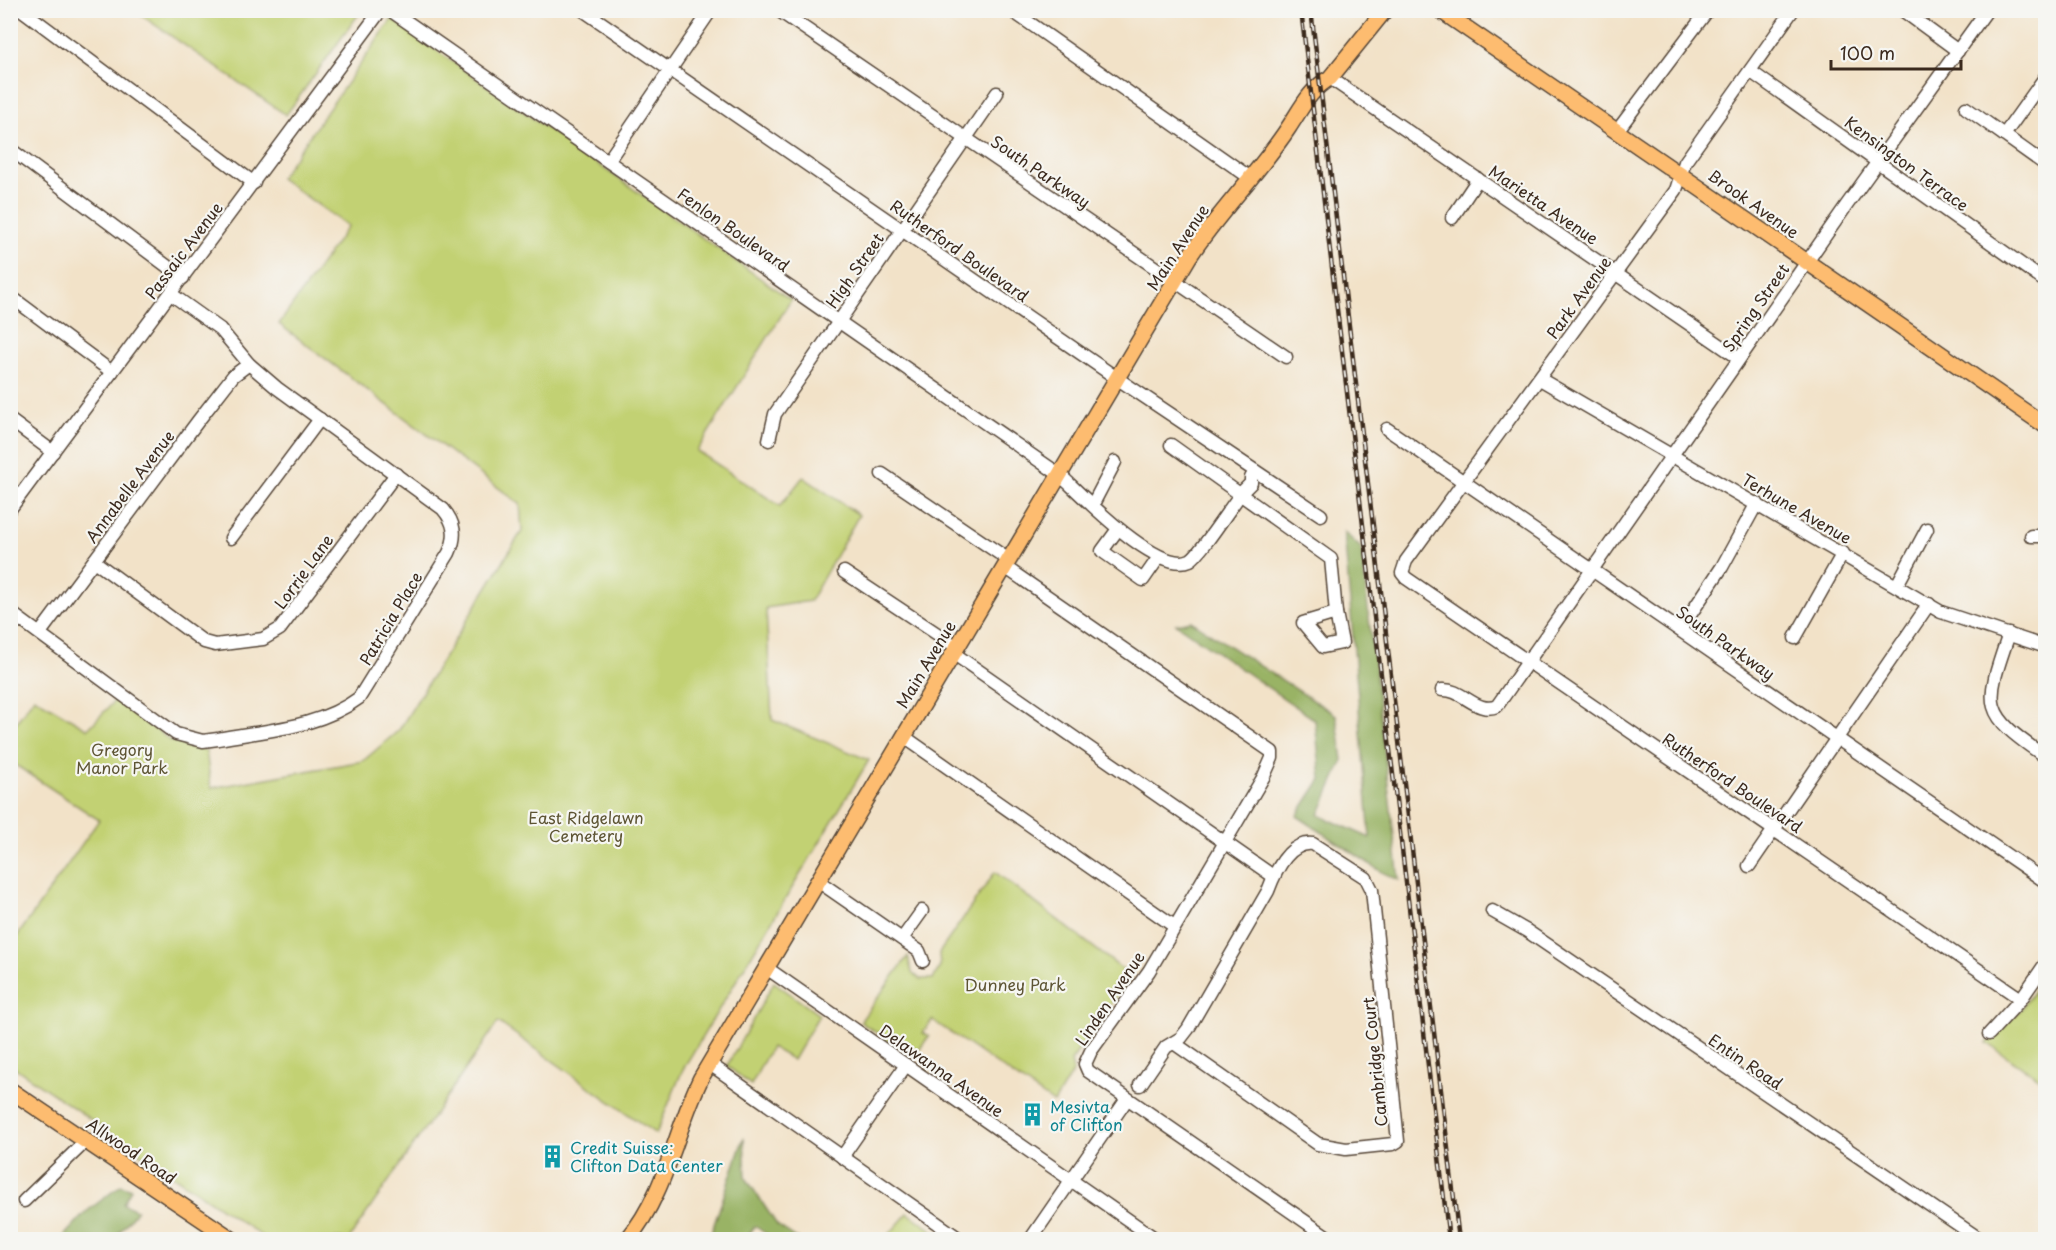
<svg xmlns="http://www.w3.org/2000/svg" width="2056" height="1250" viewBox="0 0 2056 1250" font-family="'Playpen Sans',sans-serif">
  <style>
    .green { fill: #c2d173; stroke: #7e7e48; stroke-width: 1.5 }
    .forest { fill: #99b365; stroke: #6a6e42; stroke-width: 1.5 }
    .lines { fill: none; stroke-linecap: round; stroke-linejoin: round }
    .minor-casing { stroke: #564638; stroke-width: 15 }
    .major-casing { stroke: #564638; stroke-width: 18 }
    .minor { stroke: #fff; stroke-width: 12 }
    .major { stroke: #fdbc6f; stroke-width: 15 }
    .rail-casing { stroke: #3b2a1e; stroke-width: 4.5 }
    .rail { stroke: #f6f6f2; stroke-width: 2; stroke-dasharray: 7; stroke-linecap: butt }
    .labels { text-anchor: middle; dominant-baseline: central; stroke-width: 4.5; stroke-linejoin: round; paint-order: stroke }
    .street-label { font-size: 16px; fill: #3b2a1e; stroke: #f6f6f2 }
    .park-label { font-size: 16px; fill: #5d5433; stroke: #f6f6f2 }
    .culture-label { font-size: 16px; fill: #0d838f; stroke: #f6f6f2; text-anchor: start }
  </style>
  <rect width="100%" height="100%" fill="#f6f6f2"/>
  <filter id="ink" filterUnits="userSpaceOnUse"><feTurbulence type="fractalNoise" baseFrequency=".0167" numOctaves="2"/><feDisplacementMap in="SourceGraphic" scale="12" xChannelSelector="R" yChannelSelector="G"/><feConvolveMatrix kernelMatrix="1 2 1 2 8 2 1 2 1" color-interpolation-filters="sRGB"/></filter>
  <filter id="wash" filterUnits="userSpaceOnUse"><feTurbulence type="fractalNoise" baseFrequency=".008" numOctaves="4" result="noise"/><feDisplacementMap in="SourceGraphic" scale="24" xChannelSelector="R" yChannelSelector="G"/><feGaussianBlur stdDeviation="1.35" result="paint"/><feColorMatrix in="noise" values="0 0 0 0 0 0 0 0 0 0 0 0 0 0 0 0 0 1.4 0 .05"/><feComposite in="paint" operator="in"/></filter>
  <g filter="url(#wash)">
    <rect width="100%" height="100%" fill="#f2e2c8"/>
    <!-- green -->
    <g class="green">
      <path d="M135,11h226l-75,104z"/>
      <path d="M392,19l399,281 -94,151 83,55 23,-29 56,38 -49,86 -44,7 6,112 97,40 -186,309 -27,65 -158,-112 -149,217h-83l-255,-174v-120l88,-125 -88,-58v-32l23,-33 54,32 30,-32 51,43 37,10 5,38 152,-27 36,-31 123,-199 -2,-27 -241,-180 69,-98 -68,-48z"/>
      <path d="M995,872l136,104 -60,85 2,10 -19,32 -122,-83 -9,13 6,3 -15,21 -54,-35 48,-66 4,17 9,6h12l7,-12 -1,-14z"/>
      <path d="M2045,974v108l-58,-39 35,-35z"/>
      <path d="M774,982l45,33 -26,45 -22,-13 -20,38 -24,-19z"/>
      <path d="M908,1213l37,26h-60z"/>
    </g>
    <!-- forest -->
    <g class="forest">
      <path d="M1344,532l17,16 38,332 -17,-8 -85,-56 24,-37 -6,-59 -139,-96 15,-3 145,94 7,45 -24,55 51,23z"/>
      <path d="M744,1137l2,41 31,47 21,14h-25l-18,-13 -9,13h-37z"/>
      <path d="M121,1185l10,4 -8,15 14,6 -23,29h-53l25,-27z"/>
    </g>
  </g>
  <g filter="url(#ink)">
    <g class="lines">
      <defs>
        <g id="minor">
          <path d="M22,10l232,173"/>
          <path d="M390,10l670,465c24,22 98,100 130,85 10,-5 43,-57 53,-69l8,-8v-5l4,-7"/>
          <path d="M583,10l535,369 203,136"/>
          <path d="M778,10l508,347"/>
          <path d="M1011,10l238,167"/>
          <path d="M1793,10l-108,152 -9,28 -270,371 -4,12 4,5 615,421"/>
          <path d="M1902,10l56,41"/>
          <path d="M1750,71l296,211"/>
          <path d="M1330,78l409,280"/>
          <path d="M1966,108l80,57"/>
          <path d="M1617,131l91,-121"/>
          <path d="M2004,135l42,-59"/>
          <path d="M10,149l173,129"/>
          <path d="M608,161l103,-151"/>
          <path d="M1452,218l26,-39"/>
          <path d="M10,296l102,76"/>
          <path d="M1540,379l401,233 105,35"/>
          <path d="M10,420l43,32"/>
          <path d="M1387,429l659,453"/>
          <path d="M769,440l6,-26 222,-321"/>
          <path d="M1171,445l160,114 5,54"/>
          <path d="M882,474l127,86"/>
          <path d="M1093,504l22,-42"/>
          <path d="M10,509l371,-499"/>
          <path d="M1118,529l-16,22 41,29 16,-23"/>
          <path d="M2031,536h15"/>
          <path d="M231,538l89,-119"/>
          <path d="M94,561l110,81 11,3 48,-6 17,-10 116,-155"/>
          <path d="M1005,567l267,185v6l-8,18 -115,195 -58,80 -6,13 3,7 244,169"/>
          <path d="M844,572l113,75"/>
          <path d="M1897,585l30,-56"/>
          <path d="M10,612l166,122 27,7 15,-2c48,-9 101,-11 141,-41l90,-145c8,-17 6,-30 -6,-44l-166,-121 -28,-24 -29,-35 -49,-35"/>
          <path d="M1336,613l6,30 -19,4 -20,-24z"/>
          <path d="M1680,630l42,-63 35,-64"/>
          <path d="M40,633l158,-212 35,-45 16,-12"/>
          <path d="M2009,634c-25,72 -28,79 37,123"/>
          <path d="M1795,638l48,-85"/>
          <path d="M953,653l320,223"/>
          <path d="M1442,690c20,-2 35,25 55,16l349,-500 141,-196"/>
          <path d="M903,736l271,190"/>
          <path d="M1749,866l180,-262"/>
          <path d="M818,881l101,70 4,10"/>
          <path d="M1492,911l35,20 454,309"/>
          <path d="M902,939l20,-28"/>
          <path d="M768,969l389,271"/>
          <path d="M1989,1034l32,-35 25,-36"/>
          <path d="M710,1064l251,176"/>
          <path d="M1140,1085l26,-38 15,-9 7,-9 80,-138c7,-19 21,-50 45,-47l53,34 6,12 26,251 -5,3 -47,5 -28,-5 -144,-101"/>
          <path d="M842,1157l64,-92"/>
          <path d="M24,1201l62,-60"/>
          <path d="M1030,1240l97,-141"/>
          <path d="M2043,1240l3,-5"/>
        </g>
        <g id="major">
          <path d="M1440,10l606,416"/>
          <path d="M10,1090l223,150"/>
          <path d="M627,1240c39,-46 48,-109 74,-162l488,-821c30,-46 70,-84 100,-130 12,-18 21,-38 41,-49l55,-68"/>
        </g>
      </defs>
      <!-- minor casing -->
      <use href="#minor" class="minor-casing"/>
      <!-- major casing -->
      <use href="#major" class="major-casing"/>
      <!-- minor -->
      <use href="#minor" class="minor"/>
      <!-- major -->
      <use href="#major" class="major"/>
      <defs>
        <g id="rail">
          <path d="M1301,10l148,1230"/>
          <path d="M1311,10l148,1230"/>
        </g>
      </defs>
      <!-- rail casing -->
      <use href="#rail" class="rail-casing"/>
      <!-- rail -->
      <use href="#rail" class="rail"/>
    </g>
  </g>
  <!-- icons -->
  <defs>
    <symbol id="building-bare" viewBox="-9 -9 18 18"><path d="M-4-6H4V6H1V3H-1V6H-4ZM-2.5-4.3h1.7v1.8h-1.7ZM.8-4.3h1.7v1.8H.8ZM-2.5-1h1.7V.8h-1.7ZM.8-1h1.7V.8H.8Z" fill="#0f9aa8" stroke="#f6f6f2" stroke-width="2.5" paint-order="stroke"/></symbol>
  </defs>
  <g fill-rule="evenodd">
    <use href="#building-bare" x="1016" y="1098" width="33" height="33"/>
    <use href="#building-bare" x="536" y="1140" width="33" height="33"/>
  </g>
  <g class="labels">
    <!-- street labels -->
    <g class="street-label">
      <text transform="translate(1907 163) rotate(36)">Kensington Terrace</text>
      <text transform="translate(1041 171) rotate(34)">South Parkway</text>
      <text transform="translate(1754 203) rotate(35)">Brook Avenue</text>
      <text transform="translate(1544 204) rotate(34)">Marietta Avenue</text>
      <text transform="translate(734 229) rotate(35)">Fenlon Boulevard</text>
      <text transform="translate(1177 247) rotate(-57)">Main Avenue</text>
      <text transform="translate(183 250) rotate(-53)">Passaic Avenue</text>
      <text transform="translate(960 250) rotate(35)">Rutherford Boulevard</text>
      <text transform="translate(854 270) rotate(-55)">High Street</text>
      <text transform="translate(1578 297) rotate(-54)">Park Avenue</text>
      <text transform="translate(1755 307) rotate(-55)">Spring Street</text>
      <text transform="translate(129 486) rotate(-53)">Annabelle Avenue</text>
      <text transform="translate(1797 508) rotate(30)">Terhune Avenue</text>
      <text transform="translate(303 571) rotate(-54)">Lorrie Lane</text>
      <text transform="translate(390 618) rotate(-59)">Patricia Place</text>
      <text transform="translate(1726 642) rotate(35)">South Parkway</text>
      <text transform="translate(925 664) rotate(-59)">Main Avenue</text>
      <text transform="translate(1733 782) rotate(34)">Rutherford Boulevard</text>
      <text transform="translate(1109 998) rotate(-56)">Linden Avenue</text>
      <text transform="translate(1746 1061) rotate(34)">Entin Road</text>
      <text transform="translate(1374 1062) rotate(-96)">Cambridge Court</text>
      <text transform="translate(942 1070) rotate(35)">Delawanna Avenue</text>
      <text transform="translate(132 1150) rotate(34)">Allwood Road</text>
    </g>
    <!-- park labels -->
    <g class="park-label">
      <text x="122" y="749">Gregory<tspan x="122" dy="18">Manor Park</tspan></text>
      <text x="586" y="817">East Ridgelawn<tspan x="586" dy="18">Cemetery</tspan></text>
      <text x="1015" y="984">Dunney Park</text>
    </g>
    <!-- culture labels -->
    <g class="culture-label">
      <text x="1050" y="1106">Mesivta<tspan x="1050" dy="18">of Clifton</tspan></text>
      <text x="570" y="1147">Credit Suisse:<tspan x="570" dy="18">Clifton Data Center</tspan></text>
    </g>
  </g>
  <!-- margin -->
  <rect width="2056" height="1250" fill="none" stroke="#f6f6f2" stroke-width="36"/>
  <!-- scale -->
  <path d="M1831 60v9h130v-9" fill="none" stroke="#3b2a1e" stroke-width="3"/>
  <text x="1840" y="60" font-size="18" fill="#3b2a1e" stroke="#f6f6f2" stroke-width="4.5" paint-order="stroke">100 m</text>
</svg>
